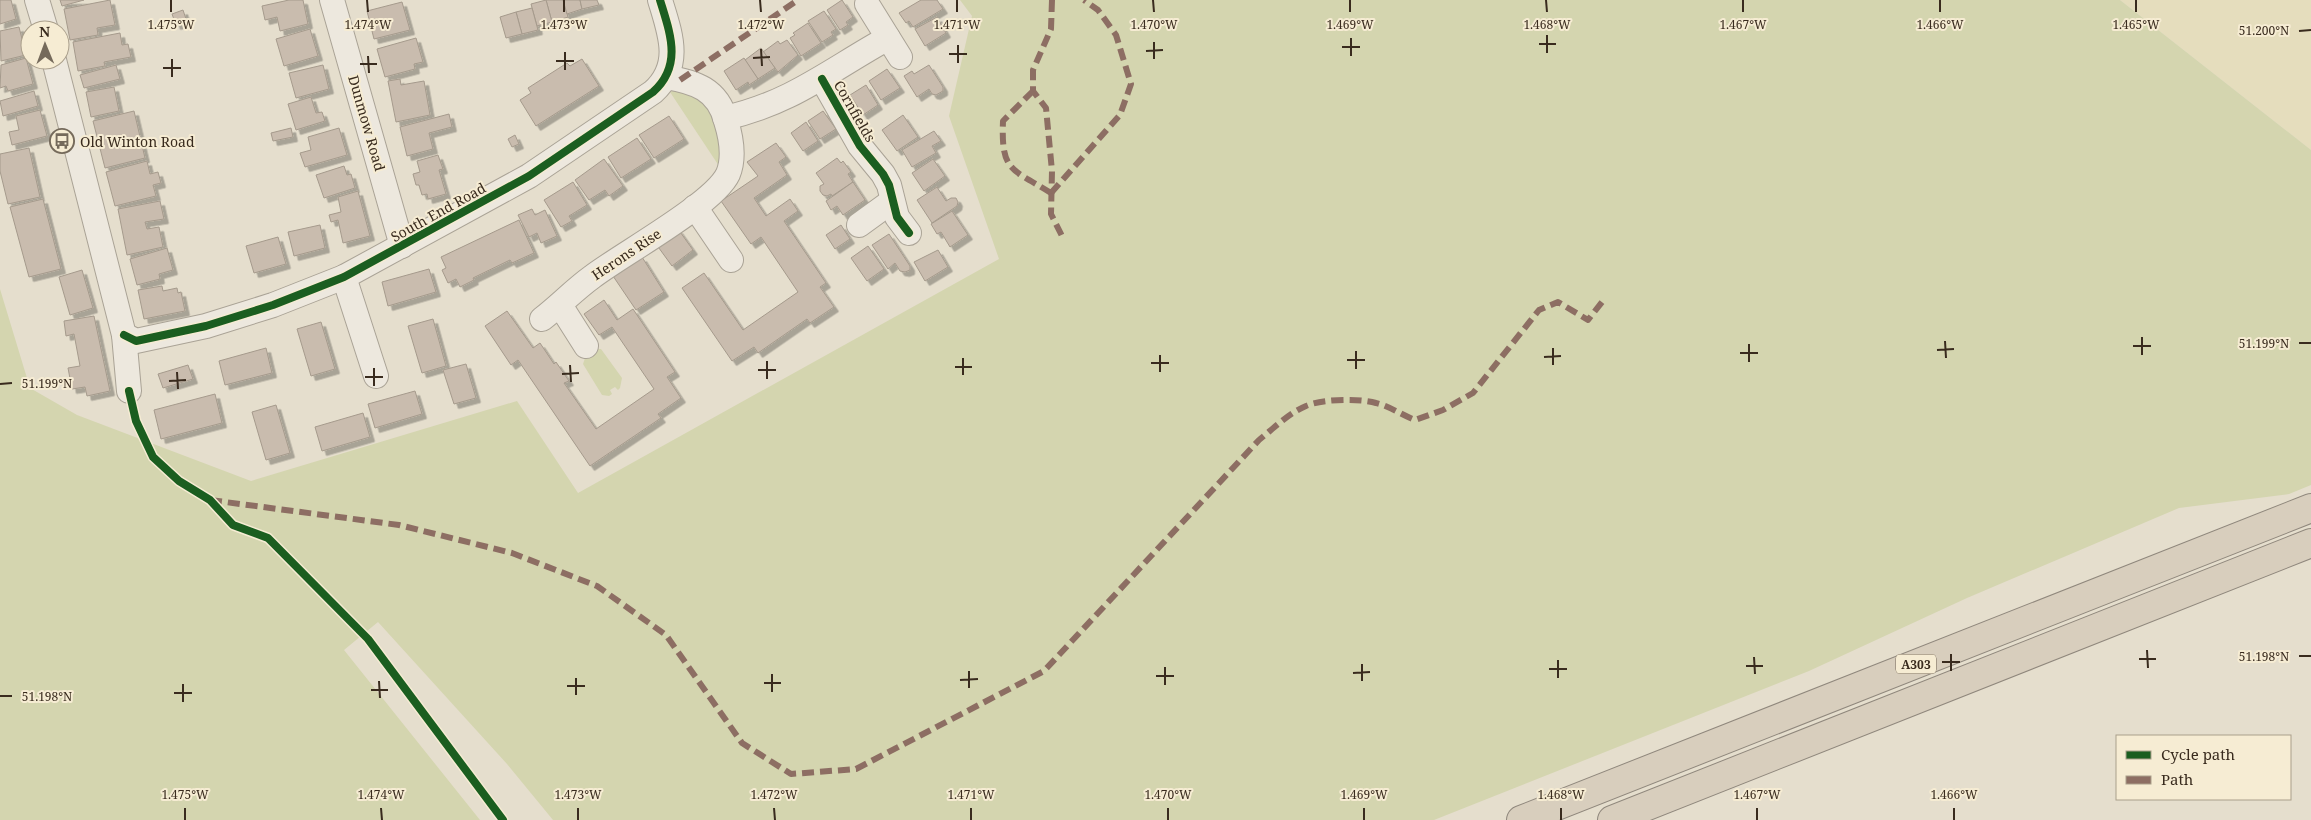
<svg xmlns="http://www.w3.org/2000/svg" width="2311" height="820" viewBox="0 0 2311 820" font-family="'Noto Serif',serif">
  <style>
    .farmland { fill: #e5ddbd }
    .green { fill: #d4d5af }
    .building { fill: #c9bcae; stroke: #a59a8c; filter: url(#shadow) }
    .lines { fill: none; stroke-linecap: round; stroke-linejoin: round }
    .minor-casing { stroke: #aaa396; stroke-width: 26 }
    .highway-casing { stroke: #90887d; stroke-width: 30 }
    .minor { stroke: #ede8de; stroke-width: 24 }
    .highway { stroke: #d8cebd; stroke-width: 28 }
    .quiet { stroke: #8d6e63; stroke-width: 6; stroke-dasharray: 12 6; stroke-linecap: butt }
    .cycleway-casing { stroke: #f6ecd3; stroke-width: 11 }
    .cycleway { stroke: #1b5e20; stroke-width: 8 }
    .ticks { fill: none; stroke: #392b1e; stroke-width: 2 }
    .labels { text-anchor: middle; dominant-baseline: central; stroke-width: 4; stroke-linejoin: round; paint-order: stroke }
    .shield { fill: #f6ecd3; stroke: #726554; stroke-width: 1 }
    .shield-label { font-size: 12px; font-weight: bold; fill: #392b1e }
    .street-label { font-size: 14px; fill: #392b1e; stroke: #f6ecd3 }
    .poi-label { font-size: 14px; fill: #392b1e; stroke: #f6ecd3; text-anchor: start }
    .ticks-label { font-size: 12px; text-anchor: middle; fill: #392b1e; stroke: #f6ecd3; stroke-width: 4; stroke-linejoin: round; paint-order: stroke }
  </style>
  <defs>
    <filter id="shadow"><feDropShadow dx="4.5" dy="4.5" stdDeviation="0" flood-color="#0004"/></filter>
  </defs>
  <rect width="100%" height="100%" fill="#e5decd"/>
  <!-- farmland -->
  <path class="farmland" d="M2120,0h191v150z"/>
  <!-- green -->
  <g class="green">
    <path d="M960,0h1160l191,150v335l-22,9 -110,14 -212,90 -158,73 -375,149h-881l-46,-56 -129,-142 -34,28 136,170h-480v-531l30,99 47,27 174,66 266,-80 61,92 421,-234 -50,-143 23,-100z"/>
    <path d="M675,90c19,0 36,17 43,35 5,12 2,31 3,44l-51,-77z"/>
    <path d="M595,349h6l21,29 -2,10 -2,2 -3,-3 -5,3 2,4 -3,2 -7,-1 -19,-31 3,-9z"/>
  </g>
  <!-- building -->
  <g class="building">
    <path d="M0,0h11l5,19 -16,5z"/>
    <path d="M60,0h24l-22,6z"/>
    <path d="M110,0l5,25 -18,3 1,7 -28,5 -6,-31z"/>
    <path d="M289,0h14l5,24 -28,7 -3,-14 -12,3 -3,-14z"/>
    <path d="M546,0h17l5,17 -16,5z"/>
    <path d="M546,0l6,22 -15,4 -6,-22z"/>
    <path d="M563,0h17l2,9 -15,5z"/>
    <path d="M580,0h17l2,5 -17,4z"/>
    <path d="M842,0l11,17 -7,5 2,3 -8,5 -13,-20z"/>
    <path d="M921,0h16l6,9 -30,18 -4,-6 -3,2 -7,-10z"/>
    <path d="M402,2l8,28 -36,9 -7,-28z"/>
    <path d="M532,8l6,22 -16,4 -6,-22z"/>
    <path d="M183,10l4,12 -11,3 -4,-11z"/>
    <path d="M824,11l12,18 -5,3 2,3 -11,7 -14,-21z"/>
    <path d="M516,12l6,22 -16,4 -6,-21z"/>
    <path d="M937,17l9,16 -21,13 -10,-17z"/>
    <path d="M808,23l13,20 -20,13 -11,-18 5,-3 -2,-2z"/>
    <path d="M19,27l7,28 -25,6 -1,-30z"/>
    <path d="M310,29l8,27 -34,10 -8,-27z"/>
    <path d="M120,33l2,12 6,-1 3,13 -27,5 1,4 -27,5 -5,-29z"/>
    <path d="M416,38l7,24 -9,2 1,5 -30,8 -8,-28z"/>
    <path d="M787,40l11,15 -20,17 -15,-20 15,-11 2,3z"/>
    <path d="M761,48l14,20 -17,11 -13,-19z"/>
    <path d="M26,58l7,26 -25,7 -2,-5 -6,2 1,-23z"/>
    <path d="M744,58l14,21 -9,6 -1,-3 -12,8 -12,-19z"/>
    <path d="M582,59l17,27 -63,40 -16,-26 11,-7 -3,-5 39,-25 3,3z"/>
    <path d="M116,65l4,14 -36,9 -4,-13z"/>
    <path d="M323,65l6,24 -33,9 -7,-25z"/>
    <path d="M929,65l14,22v4l-7,4 -4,-1 -3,-5 -12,8 -13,-21 8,-5 2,3z"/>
    <path d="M887,69l13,19 -19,12 -12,-19z"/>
    <path d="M400,79l1,6 23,-4 6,34 -34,7 -8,-41z"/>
    <path d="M866,85l12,20 -15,10 -13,-20z"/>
    <path d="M114,87l5,24 -28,6 -5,-25z"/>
    <path d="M34,91l4,15 -35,10 -3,-15z"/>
    <path d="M311,97l5,16 6,-1 3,9 -29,9 -8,-26z"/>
    <path d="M40,110l7,26 -35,9 -3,-13 10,-2 -3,-14z"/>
    <path d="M134,111l11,47 -40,10 -12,-47z"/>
    <path d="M823,111l13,18 -16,10 -12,-18z"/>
    <path d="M449,114l3,13 -23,6 4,16 -26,7 -7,-29z"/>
    <path d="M903,115l15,22 -21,14 -15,-21z"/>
    <path d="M669,116l15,23 -30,19 -15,-23z"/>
    <path d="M806,122l12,19 -15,10 -12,-18z"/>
    <path d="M291,128l2,9 -20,4 -2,-8z"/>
    <path d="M339,128l8,27 -42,12 -5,-14 11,-3 -3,-13z"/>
    <path d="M934,131l7,10 -9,5 4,7 -24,14 -10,-17z"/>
    <path d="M515,135l4,9 -7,3 -4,-8z"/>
    <path d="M637,138l14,21 -30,19 -13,-21z"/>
    <path d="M776,143l10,14 -7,5 8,13 -33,23 12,18 24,-17 8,12 -14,10 42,62 -6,4 14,20 -24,16 -3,-4 -49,34 -4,-6 -22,14 -50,-73 22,-15 39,57 55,-38 -37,-55 -10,7 -30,-43 37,-25 -11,-14z"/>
    <path d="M29,148l11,49 -32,7 -8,-33v-17z"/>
    <path d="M438,155l5,14 -4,1 7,24 -18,5 -1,-5 -5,1 -3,-10h-3l-3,-11 7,-2 -3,-11z"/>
    <path d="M837,158l4,5 2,-2 8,11 -3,2 5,8 -21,14 -1,-2 -4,2 -4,-1 -3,-4v-5l4,-2 -8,-11z"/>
    <path d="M604,159l19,27 -14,10 -4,-6 -16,10 -14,-20z"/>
    <path d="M933,159l12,17 -21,15 -12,-18z"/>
    <path d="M147,161l3,13 8,-2 3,11 -8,2 3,11 -41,10 -9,-34z"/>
    <path d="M344,166l3,9 4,-1 4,14 -31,10 -8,-23z"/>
    <path d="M573,182l14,23 -18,11 3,5 -11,6 -17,-27z"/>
    <path d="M853,182l12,18 -22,15 -6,-9 -6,4 -5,-9z"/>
    <path d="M937,187l9,14 5,-3h5l2,4 -1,4 -25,17 -15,-23z"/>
    <path d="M358,191l12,45 -27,7 -5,-23 -7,2 -2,-7 12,-3 -3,-15z"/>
    <path d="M43,199l18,70 -32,8 -19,-70z"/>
    <path d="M160,201l4,18 -19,3 2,7 12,-2 4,20 -36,8 -9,-46z"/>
    <path d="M532,209l3,6 10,-5 12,26 -16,7 -4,-10 -8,4 -11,-22z"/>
    <path d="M952,211l16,24 -18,12 -9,-15 -4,2 -6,-10z"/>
    <path d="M519,220l15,33 -22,10 -2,-3 -37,18 1,2 -14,7 -4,-8 -8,4 -6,-13 4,-2 -5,-11z"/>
    <path d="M320,225l5,23 -31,8 -6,-24z"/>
    <path d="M841,225l9,14 -15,10 -9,-14z"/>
    <path d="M678,229l15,21 -21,16 -16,-22z"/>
    <path d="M889,234l21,32v4l-5,2 -5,-1 -5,-8 -7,6 -16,-24z"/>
    <path d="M278,237l8,27 -32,9 -8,-27z"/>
    <path d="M868,246l16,23 -17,12 -16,-23z"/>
    <path d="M167,248l6,22 -14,4 1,5 -23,6 -7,-26z"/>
    <path d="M938,250l10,17 -23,14 -11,-19z"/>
    <path d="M642,257l22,35 -28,18 -23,-34z"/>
    <path d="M429,269l7,23 -48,14 -6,-24z"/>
    <path d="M82,270l11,38 -23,7 -11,-38z"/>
    <path d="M162,286l1,5 14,-3 1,5 3,-1 4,19 -41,8 -6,-29z"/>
    <path d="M604,300l13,20 16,-11 42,63 -8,5 14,21 -23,16 3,4 -71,48 -72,-106 -7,5 -26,-39 22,-15 26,37 7,-5 14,21 2,-2 13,19 -5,2 32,46 58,-40 -42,-62 -13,8 -15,-21z"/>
    <path d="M94,316l16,75 -23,5 -2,-9 -13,2 -4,-21 12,-2 -6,-32 -8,2 -2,-15z"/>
    <path d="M433,319l13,47 -24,7 -14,-47z"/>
    <path d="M321,322l14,47 -24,7 -14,-47z"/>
    <path d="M266,348l6,25 -47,12 -6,-24z"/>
    <path d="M466,364l10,34 -22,6 -11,-34z"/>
    <path d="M188,365l5,14 -30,9 -5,-14z"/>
    <path d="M415,391l7,23 -47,14 -7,-24z"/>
    <path d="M215,394l7,29 -61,16 -7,-29z"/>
    <path d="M276,405l14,48 -24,7 -14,-48z"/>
    <path d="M363,413l7,24 -48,14 -7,-24z"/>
  </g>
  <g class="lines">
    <defs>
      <g id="minor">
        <path d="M37,0l9,30"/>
        <path d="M332,0l70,246"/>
        <path d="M867,4l33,53"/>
        <path d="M54,60l70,275 5,56"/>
        <path d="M822,79l38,67 23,28 6,11 8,32 12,16"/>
        <path d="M725,118c67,-15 105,-48 163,-80"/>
        <path d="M695,207l36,53"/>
        <path d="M859,225l33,-24"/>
        <path d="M344,277l32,99"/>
        <path d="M560,305l26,41"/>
        <path d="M542,319c17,-13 32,-29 50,-42 30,-23 122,-73 136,-103 7,-17 3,-37 -2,-53 -8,-32 -31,-39 -60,-44"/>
        <path d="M124,335l12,6 70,-15 67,-21 71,-28 185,-101 124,-84c30,-27 17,-59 7,-92"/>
      </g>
      <g id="highway">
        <path d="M1521,820l790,-312"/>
        <path d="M1612,820l699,-277"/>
      </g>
    </defs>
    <!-- minor casing -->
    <use href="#minor" class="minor-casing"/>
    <!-- highway casing -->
    <use href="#highway" class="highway-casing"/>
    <!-- minor -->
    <use href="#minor" class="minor"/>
    <!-- highway -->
    <use href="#highway" class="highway"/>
    <!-- quiet -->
    <g class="quiet">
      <path d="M1052,0l-1,29 -18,41v21l13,17 6,63 -1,43 12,24"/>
      <path d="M680,80l118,-80"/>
      <path d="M1033,91l-30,30c-2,51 8,47 48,72"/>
      <path d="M1051,193l69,-78 11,-31 -15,-49 -18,-25 -14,-10"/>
      <path d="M210,500l189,25 113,28 85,33 69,49 76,108 49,31 65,-5 188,-98 215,-231c15,-12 30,-27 47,-34 16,-7 53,-8 70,-3 13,3 26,12 39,17l28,-10 30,-17 66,-83 19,-8 30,18 14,-18"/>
    </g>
    <defs>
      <g id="cycleway">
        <path d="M822,79l38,67 23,28 6,11 8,32 12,16"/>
        <path d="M124,335l12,6 70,-15 67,-21 71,-28 185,-101 124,-84c30,-27 17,-59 7,-92"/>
        <path d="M129,391l7,30 17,36 26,24 31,19 23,25 35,13 100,101 135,181"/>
      </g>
    </defs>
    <!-- cycleway casing -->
    <use href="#cycleway" class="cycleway-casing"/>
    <!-- cycleway -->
    <use href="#cycleway" class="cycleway"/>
  </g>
  <!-- ticks -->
  <path class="ticks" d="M171,0v12M367,0l1,12M564,0v12M760,0l1,12M957,0v12M1153,0l1,12M1350,0v12M1546,0l1,12M1743,0v12M1940,0v12M2136,0v12M2299,31l12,-1M1547,35v18M1351,38v18M1154,42v17M1539,44h17M958,45v18M1342,47h18M761,49l1,17M1146,51l17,-1M565,52v18M949,54h18M368,56l1,17M753,58l17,-1M172,59v18M556,61h18M360,64h17M163,68h18M2142,337v18M1945,341l1,17M2299,343h12M1749,344v18M2133,346h18M1553,348v17M1937,350l17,-1M1356,351v18M1740,353h18M1160,355v17M1544,357l17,-1M963,358v17M1347,360h18M767,361v18M1151,363h18M570,365l1,17M955,367h17M374,368v18M758,370h18M177,372l1,17M562,374l17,-1M365,377h18M169,381l17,-1M0,384l12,-1M2147,650l1,18M1951,654v17M2299,656h12M1754,657l1,17M2139,659h17M1558,660v18M1942,662h18M1362,664v17M1746,666h17M1165,667v18M1549,669h18M969,671v17M1353,673l17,-1M772,674v18M1156,676h18M576,678v17M960,680l18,-1M379,681l1,17M764,683h17M183,684v18M567,686h18M371,690h17M174,693h18M0,696h12M185,808v12M381,808l1,12M578,808v12M774,808l1,12M971,808v12M1168,808v12M1364,808v12M1561,808v12M1757,808v12M1954,808v12"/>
  <!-- icons -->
  <defs>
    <symbol id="bus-ring" viewBox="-11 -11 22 22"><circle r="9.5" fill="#f6ecd3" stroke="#756a5b" stroke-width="1.5"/><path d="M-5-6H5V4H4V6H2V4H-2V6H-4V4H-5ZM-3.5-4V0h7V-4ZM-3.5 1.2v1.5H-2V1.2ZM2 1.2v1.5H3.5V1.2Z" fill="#756a5b"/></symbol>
  </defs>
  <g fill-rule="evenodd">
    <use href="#bus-ring" x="48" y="127" width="28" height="28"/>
  </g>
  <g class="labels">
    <!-- shield labels -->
    <rect class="shield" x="1896" y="654.5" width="40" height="19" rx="4"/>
    <g class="shield-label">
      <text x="1916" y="664">A303</text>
    </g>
    <!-- street labels -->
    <g class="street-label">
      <text transform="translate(855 111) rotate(60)">Cornfields</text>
      <text transform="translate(367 123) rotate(74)">Dunmow Road</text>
      <text transform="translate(438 212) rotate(-29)">South End Road</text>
      <text transform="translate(626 254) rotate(-34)">Herons Rise</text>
    </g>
    <!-- poi labels -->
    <g class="poi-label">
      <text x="80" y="141">Old Winton Road</text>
    </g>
  </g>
  <g class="ticks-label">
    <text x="171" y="29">1.475°W</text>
    <text x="368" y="29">1.474°W</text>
    <text x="564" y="29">1.473°W</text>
    <text x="761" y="29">1.472°W</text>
    <text x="957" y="29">1.471°W</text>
    <text x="1154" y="29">1.470°W</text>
    <text x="1350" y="29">1.469°W</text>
    <text x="1547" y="29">1.468°W</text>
    <text x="1743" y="29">1.467°W</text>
    <text x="1940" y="29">1.466°W</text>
    <text x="2136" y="29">1.465°W</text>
    <text x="2264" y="35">51.200°N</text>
    <text x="2264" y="348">51.199°N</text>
    <text x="47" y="388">51.199°N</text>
    <text x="2264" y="661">51.198°N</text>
    <text x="47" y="701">51.198°N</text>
    <text x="185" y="799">1.475°W</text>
    <text x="381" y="799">1.474°W</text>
    <text x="578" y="799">1.473°W</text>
    <text x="774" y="799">1.472°W</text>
    <text x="971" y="799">1.471°W</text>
    <text x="1168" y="799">1.470°W</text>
    <text x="1364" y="799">1.469°W</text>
    <text x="1561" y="799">1.468°W</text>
    <text x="1757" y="799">1.467°W</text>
    <text x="1954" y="799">1.466°W</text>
  </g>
  <!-- legend -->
  <rect x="2116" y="735" width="175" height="65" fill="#f6ecd3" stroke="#aa9f8b"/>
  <rect x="2126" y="751" width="25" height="8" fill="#1b5e20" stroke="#aa9f8b"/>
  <text x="2161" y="760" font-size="15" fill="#392b1e">Cycle path</text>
  <rect x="2126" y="776" width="25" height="8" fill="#8d6e63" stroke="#aa9f8b"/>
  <text x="2161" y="785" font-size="15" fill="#392b1e">Path</text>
  <!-- north arrow -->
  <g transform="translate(45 45) rotate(359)"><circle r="24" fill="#f6ecd3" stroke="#aa9f8b"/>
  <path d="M0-4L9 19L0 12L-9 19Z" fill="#756a5b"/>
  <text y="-8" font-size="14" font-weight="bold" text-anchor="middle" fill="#392b1e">N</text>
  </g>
</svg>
